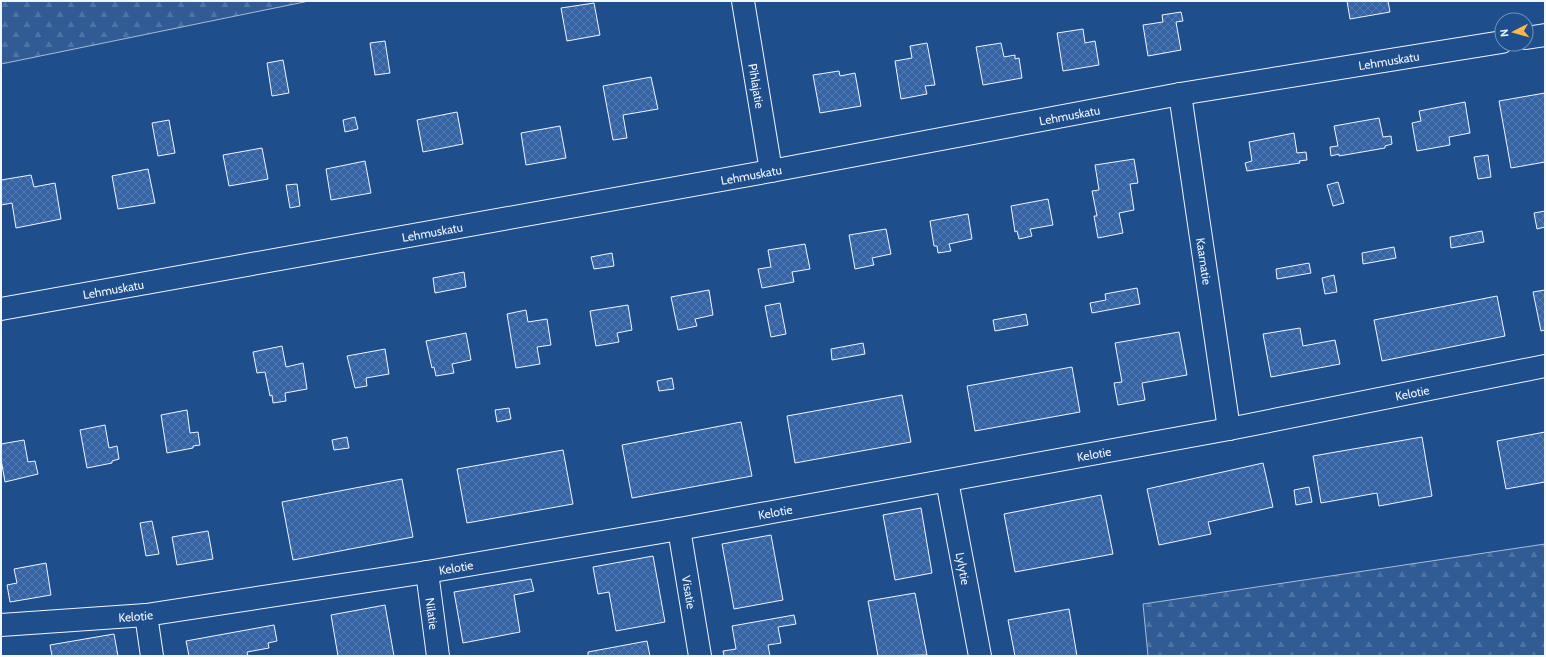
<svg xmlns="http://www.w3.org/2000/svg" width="1546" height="657" viewBox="0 0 1546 657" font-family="Cabin,sans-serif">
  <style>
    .forest { fill: url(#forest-firs); stroke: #a8bbd7 }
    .building { fill: url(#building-cross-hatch); stroke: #f2f6ff }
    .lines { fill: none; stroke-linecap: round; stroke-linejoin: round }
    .minor-casing { stroke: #f2f6ff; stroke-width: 24 }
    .minor { stroke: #1f4e8c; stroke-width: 22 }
    .labels { text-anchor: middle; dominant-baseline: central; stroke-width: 3; stroke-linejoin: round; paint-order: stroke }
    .street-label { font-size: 12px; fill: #f2f6ff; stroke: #1f4e8c }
  </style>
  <defs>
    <pattern id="forest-firs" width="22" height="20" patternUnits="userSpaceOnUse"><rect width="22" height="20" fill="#305b95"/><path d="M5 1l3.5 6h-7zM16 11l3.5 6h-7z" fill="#4e73a5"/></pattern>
    <pattern id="building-cross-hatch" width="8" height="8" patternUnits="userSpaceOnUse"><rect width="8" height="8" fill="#3563a3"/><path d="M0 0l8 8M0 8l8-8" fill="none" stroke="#537ab1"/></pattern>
  </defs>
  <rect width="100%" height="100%" fill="#1f4e8c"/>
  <!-- forest -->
  <g class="forest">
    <path d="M1,1h308l-308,63z"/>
    <path d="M1545,544v112h-397l-5,-52z"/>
  </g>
  <!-- building -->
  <g class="building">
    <path d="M1347,1h41l2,11 -40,7z"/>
    <path d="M594,3l6,32 -33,6 -6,-33z"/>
    <path d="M1181,12l2,9 -7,1 5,28 -33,6 -5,-31 20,-3 -1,-7z"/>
    <path d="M1083,29l2,14 10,-2 4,24 -36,6 -6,-38z"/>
    <path d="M385,41l5,32 -15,2 -5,-32z"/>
    <path d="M927,43l8,42 -10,1 2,8 -26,5 -6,-38 17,-3 -2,-12z"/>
    <path d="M1001,43l3,14 11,-2v4l4,-1 3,20 -39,7 -7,-38z"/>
    <path d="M283,60l6,33 -17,3 -5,-33z"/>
    <path d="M839,71l1,5 15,-3 6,33 -41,7 -7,-38z"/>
    <path d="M651,77l7,32 -35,6 4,23 -14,2 -10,-54z"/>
    <path d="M1545,93v69l-34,6 -12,-67z"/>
    <path d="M1465,102l5,31 -21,4 1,8 -33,6 -5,-28 9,-2 -2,-10z"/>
    <path d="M457,112l6,32 -40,8 -6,-32z"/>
    <path d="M355,117l3,12 -13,3 -2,-12z"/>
    <path d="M1379,118l4,19 8,-1 1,8 -7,2v2l-46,8v-2l-8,2 -1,-9 8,-1 -4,-20z"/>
    <path d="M169,120l6,33 -17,3 -6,-33z"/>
    <path d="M560,126l6,32 -40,7 -5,-32z"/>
    <path d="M1294,133l3,20 9,-1 1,8 -8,1 1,2 -53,8 -2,-8 7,-2 -3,-19z"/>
    <path d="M262,148l6,31 -39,7 -6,-31z"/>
    <path d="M1488,155l3,22 -13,2 -4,-22z"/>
    <path d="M1134,159l4,24 -8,1 4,26 -15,3 4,20 -25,5 -4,-22h3l-5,-25 7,-1 -4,-25z"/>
    <path d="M365,161l6,32 -40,7 -5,-31z"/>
    <path d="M148,169l7,34 -37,6 -6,-33z"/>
    <path d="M31,175l3,12 21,-4 6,36 -45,9 -4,-25 -11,2v-25z"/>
    <path d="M1338,182l6,21 -11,3 -6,-21z"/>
    <path d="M297,184l3,22 -10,2 -4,-23z"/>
    <path d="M1048,199l5,26 -23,4 2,7 -13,3 -2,-8 -2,1 -4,-26z"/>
    <path d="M1545,211v16l-8,2 -3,-16z"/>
    <path d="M968,214l4,25 -23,5 2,7 -13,2 -1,-7h-3l-4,-25z"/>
    <path d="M886,229l5,25 -19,4 2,7 -19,4 -6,-34z"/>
    <path d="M1482,231l2,11 -33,6 -1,-11z"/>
    <path d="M805,244l5,25 -18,3 2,10 -32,6 -4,-19 13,-2 -3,-17z"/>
    <path d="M1394,247l2,11 -33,6 -1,-11z"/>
    <path d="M612,253l2,13 -20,3 -3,-12z"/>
    <path d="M1309,263l2,10 -34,6 -1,-10z"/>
    <path d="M464,272l2,15 -31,6 -2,-15z"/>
    <path d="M1334,275l3,17 -12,2 -3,-16z"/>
    <path d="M1137,288l3,16 -48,9 -2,-10 16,-3 -1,-6z"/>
    <path d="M709,290l4,25 -18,4 2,7 -19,4 -7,-33z"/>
    <path d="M1545,290v40l-4,1 -8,-39z"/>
    <path d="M1497,296l8,40 -123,25 -8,-41z"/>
    <path d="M780,303l6,31 -15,3 -6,-31z"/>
    <path d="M628,305l4,25 -15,3 2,9 -23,4 -6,-35z"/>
    <path d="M526,310l2,12 19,-3 4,26 -14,2 3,17 -24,4 -9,-54z"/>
    <path d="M1026,314l2,11 -33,6 -2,-11z"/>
    <path d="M1300,328l3,18 32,-6 5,24 -69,13 -8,-43z"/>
    <path d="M1179,332l8,43 -45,8 3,17 -27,5 -4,-22 8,-1 -7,-39z"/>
    <path d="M466,333l5,27 -19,4 2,9 -18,3 -2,-9 -2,1 -6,-27z"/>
    <path d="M863,343l2,11 -33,6 -1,-11z"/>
    <path d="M282,346l4,21 17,-4 4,26 -22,4 1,8 -13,2 -1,-8 -2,1 -5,-24 -8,1 -4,-21z"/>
    <path d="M385,349l4,25 -23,4 1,8 -12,2 -8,-32z"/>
    <path d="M1072,367l8,45 -105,19 -8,-45z"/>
    <path d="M672,378l2,11 -15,2 -2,-10z"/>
    <path d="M902,395l9,47 -116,21 -8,-47z"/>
    <path d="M509,408l2,11 -14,3 -2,-12z"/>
    <path d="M187,410l3,23 8,-1 2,13 -7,1v2l-26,5 -6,-38z"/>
    <path d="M741,422l11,54 -120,22 -10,-53z"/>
    <path d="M105,425l4,23 8,-2 2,13 -7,2v2l-25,5 -7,-38z"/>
    <path d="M1545,432v50l-39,7 -9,-48z"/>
    <path d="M347,437l2,11 -15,2 -2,-10z"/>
    <path d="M1422,437l10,59 -53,10 -2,-13 -56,10 -8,-47z"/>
    <path d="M24,440l4,22 7,-1 3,13 -33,8 -4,-23v-15z"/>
    <path d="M563,450l10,54 -106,19 -10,-54z"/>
    <path d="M1263,463l10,44 -65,15 3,12 -52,11 -12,-56z"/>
    <path d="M402,479l11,58 -120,23 -11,-58z"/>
    <path d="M1309,487l3,15 -16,3 -2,-15z"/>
    <path d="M1101,495l12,59 -98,18 -11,-58z"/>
    <path d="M921,508l11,65 -37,7 -12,-65z"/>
    <path d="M152,521l7,33 -13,2 -6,-33z"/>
    <path d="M208,531l5,28 -36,6 -5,-28z"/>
    <path d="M771,535l12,65 -49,9 -12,-65z"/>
    <path d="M653,556l12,66 -49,9 -7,-39 -11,2 -5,-27z"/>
    <path d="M46,563l5,32 -41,7 -3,-17 10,-2 -3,-14z"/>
    <path d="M531,579l3,12 -20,4 6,37 -57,11 -9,-51z"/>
    <path d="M915,593l12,62 -49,1 -10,-55z"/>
    <path d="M385,605l9,51h-56l-7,-41z"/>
    <path d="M1069,609l8,47h-62l-7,-36z"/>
    <path d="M794,615l2,9 -18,3 3,16 -13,2 2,11h-46l-1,-5 13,-2 -4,-23z"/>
    <path d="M274,625l3,16 -9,2 1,5 -22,4 1,4h-59l-3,-15z"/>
    <path d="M114,634l4,22h-66l-2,-11z"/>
    <path d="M647,641l3,15h-62v-4z"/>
  </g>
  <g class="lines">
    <defs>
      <g id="minor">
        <path id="s1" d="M743,1l28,170"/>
        <path d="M1526,38l19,-3"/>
        <path id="s2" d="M1180,94l49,335"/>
        <path id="s3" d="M1,309l770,-138 409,-77 322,-52"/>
        <path id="s4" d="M947,481l33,175"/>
        <path id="s5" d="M679,529l21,127"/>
        <path id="s6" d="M427,572l11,84"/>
        <path d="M146,615l6,41"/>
        <path id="s7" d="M1,625l145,-10 281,-43 252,-43 550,-100 316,-63"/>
      </g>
    </defs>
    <!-- minor casing -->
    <use href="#minor" class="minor-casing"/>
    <!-- minor -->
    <use href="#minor" class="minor"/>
  </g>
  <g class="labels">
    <!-- street labels -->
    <g class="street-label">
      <text stroke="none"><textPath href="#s3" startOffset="1410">Lehmuskatu</textPath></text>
      <text stroke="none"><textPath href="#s1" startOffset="86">Pihlajatie</textPath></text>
      <text stroke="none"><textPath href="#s3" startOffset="1086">Lehmuskatu</textPath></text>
      <text stroke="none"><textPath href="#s3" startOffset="762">Lehmuskatu</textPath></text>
      <text stroke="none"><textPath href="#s3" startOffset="438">Lehmuskatu</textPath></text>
      <text stroke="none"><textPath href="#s2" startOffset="169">Kaarnatie</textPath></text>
      <text stroke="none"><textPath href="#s3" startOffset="114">Lehmuskatu</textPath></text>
      <text stroke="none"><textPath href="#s7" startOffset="1431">Kelotie</textPath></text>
      <text stroke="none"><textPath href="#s7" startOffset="1107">Kelotie</textPath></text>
      <text stroke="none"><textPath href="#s7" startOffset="783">Kelotie</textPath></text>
      <text stroke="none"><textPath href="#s7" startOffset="459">Kelotie</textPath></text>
      <text stroke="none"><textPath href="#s4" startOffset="89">Lylytie</textPath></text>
      <text stroke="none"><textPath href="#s5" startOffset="64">Visatie</textPath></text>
      <text stroke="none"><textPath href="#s6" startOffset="42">Nilatie</textPath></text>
      <text stroke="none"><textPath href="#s7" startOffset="135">Kelotie</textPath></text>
    </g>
  </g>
  <!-- border -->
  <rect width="1546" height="657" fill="none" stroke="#f2f6ff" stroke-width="4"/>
  <!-- north arrow -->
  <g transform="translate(1514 32) rotate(264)"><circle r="19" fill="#1f4e8c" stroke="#7391ba"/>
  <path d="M0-3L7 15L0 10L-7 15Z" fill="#ffb74d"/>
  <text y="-6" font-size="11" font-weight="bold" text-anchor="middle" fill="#f2f6ff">N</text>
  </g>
</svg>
